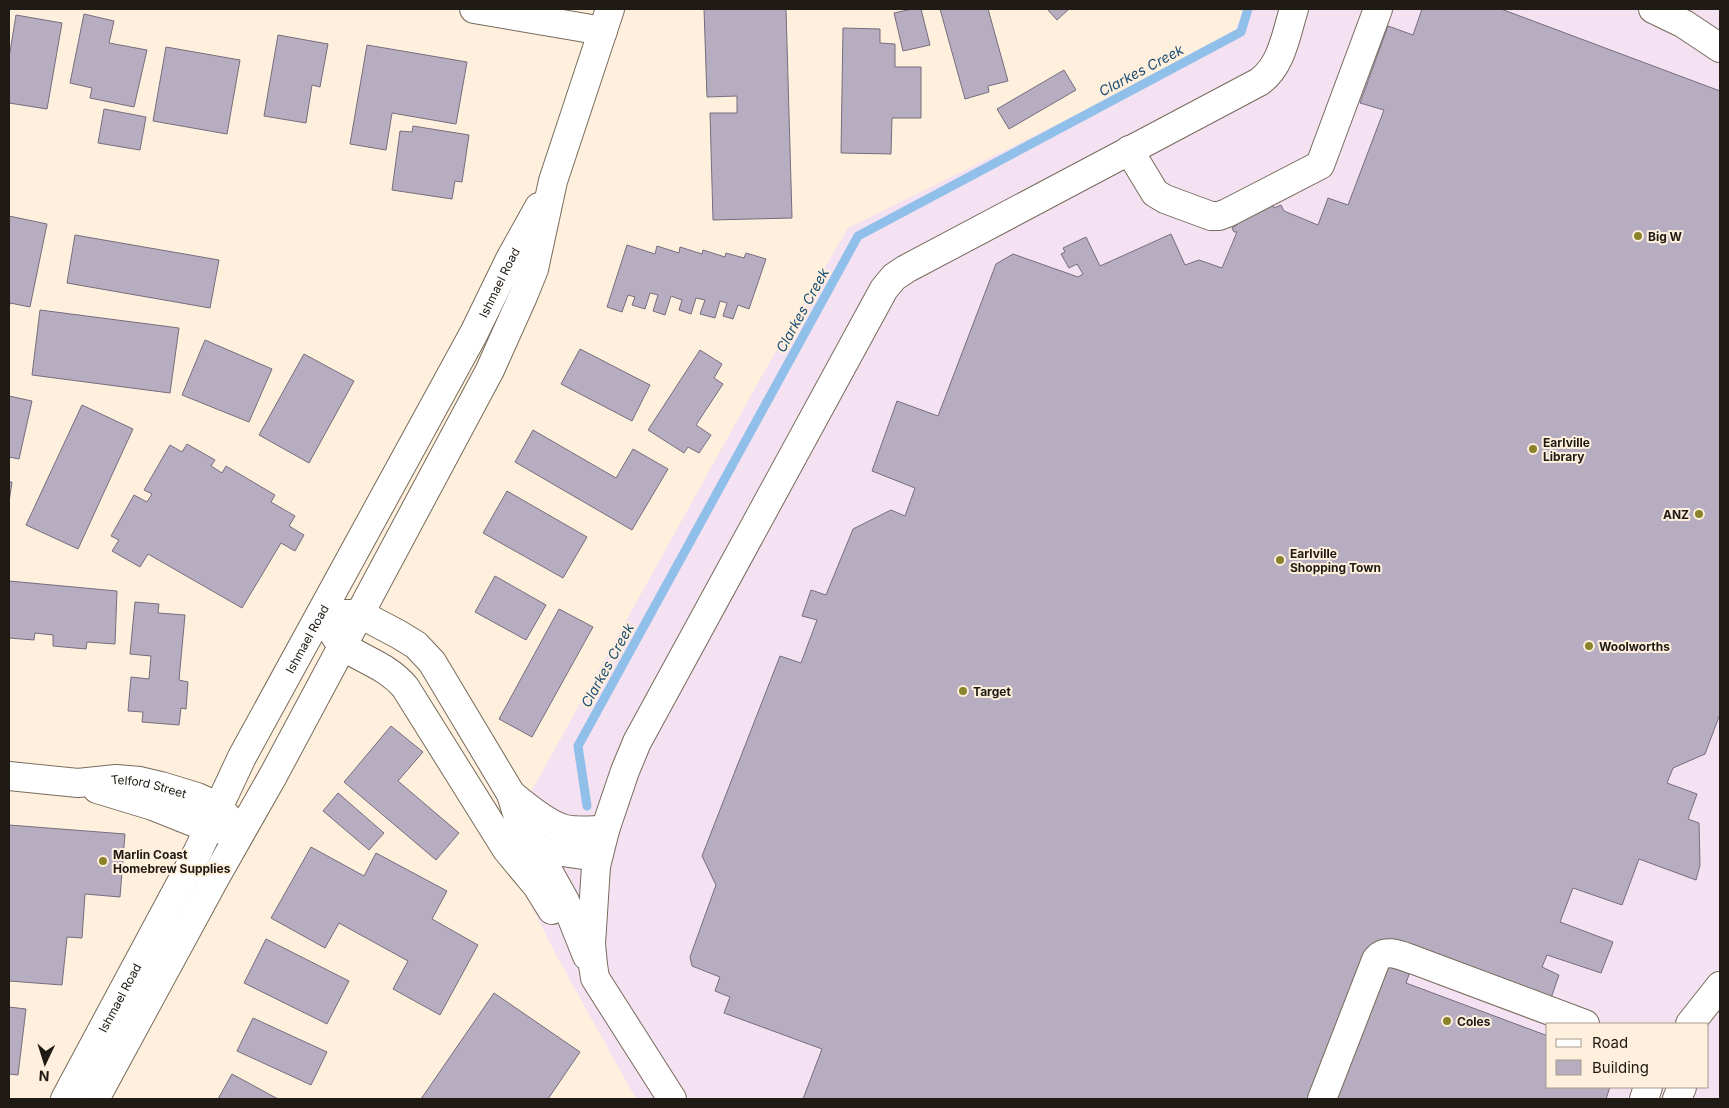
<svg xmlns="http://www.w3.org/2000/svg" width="1729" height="1108" viewBox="0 0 1729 1108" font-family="Inter,sans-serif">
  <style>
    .commercial { fill: #f4e1f1; fill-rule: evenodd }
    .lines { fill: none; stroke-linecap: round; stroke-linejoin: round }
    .stream { stroke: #90bfe9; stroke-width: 9 }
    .building { fill: #b6adc0; stroke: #766d7e }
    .minor-casing { stroke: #776b5b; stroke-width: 30 }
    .minor { stroke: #fff; stroke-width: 28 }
    .poi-dot { fill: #8a832b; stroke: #fef0dd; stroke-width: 2 }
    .labels { text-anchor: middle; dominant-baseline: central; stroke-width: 4; stroke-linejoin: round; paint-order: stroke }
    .poi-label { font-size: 12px; font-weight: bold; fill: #1f1a13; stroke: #fef0dd; text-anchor: start }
    .street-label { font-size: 12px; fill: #1f1a13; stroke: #fef0dd }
    .water-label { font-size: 14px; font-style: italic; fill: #1b4e77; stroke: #fef0dd }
  </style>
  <rect width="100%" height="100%" fill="#fef0dd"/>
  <!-- commercial -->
  <path class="commercial" d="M1243,9h477v1090h-1084l-80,-144 -55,-109 263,-474 84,-144 385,-191zM1548,1024h160v63h-160z"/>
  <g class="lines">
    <!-- stream -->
    <path class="stream" d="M587,806l-9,-60 280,-510 383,-204 7,-23"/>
  </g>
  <!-- building -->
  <g class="building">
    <path d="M704,9h82l6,209 -79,2 -3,-107h27v-17l-30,1z"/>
    <path d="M912,9h9l9,36 -27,6 -9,-38z"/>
    <path d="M940,9h48l20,72 -20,5 1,6 -24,7z"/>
    <path d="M1047,9h22l-12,11z"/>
    <path d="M1422,9h79l219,82v623l-15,40 -32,14 -6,15 30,11 -9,25 11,4 1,42 -4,15 -57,-21 -17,46 -49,-17 -13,34 53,20 -12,31 -54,-18 -5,12 17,8 -9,26 -133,-49 -11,31 142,53v51h62l-4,12h-803l19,-50 -98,-36 6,-16 -15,-6 5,-14 -28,-11 -2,-9 26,-72 -14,-29 78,-200 21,7 16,-43 -15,-4 9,-26 15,5 27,-66 38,-19 14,6 10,-28 -43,-17 25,-70 41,15 58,-152 17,-10 65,23 5,-3 -6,-10 -8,4 -8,-14 4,-2 -2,-4 23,-11 14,29 71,-32 14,31 14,-5 23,8 15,-36h-3l-2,-4 6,-4 -2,-4 36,-16 2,4 7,-3 3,6 34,14 10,-27 20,7 36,-95 -24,-7 28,-77 25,9z"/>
    <path d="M84,14l30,7 -5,22 38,7 -13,57 -44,-9 2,-10 -22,-5z"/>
    <path d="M16,15l46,8 -15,86 -38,-6v-45z"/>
    <path d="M843,28l37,1v14l15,1v23h26v51h-29l-1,36 -50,-1z"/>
    <path d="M278,35l50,9 -8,43 -8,-2 -6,38 -42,-7z"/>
    <path d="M367,45l100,17 -11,62 -64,-11 -6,37 -36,-6z"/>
    <path d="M166,47l74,13 -13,74 -74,-13z"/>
    <path d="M1064,70l12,20 -67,39 -12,-20z"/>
    <path d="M104,109l42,8 -6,33 -42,-7z"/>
    <path d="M413,126l56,9 -7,47 -7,-1 -3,18 -60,-9 8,-59 12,1z"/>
    <path d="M9,216l38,8 -17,83 -20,-4 -1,7z"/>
    <path d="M75,235l144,25 -9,48 -143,-25z"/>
    <path d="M627,245l28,9 2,-8 22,7 1,-6 22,7 1,-4 22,7 1,-4 18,5 2,-5 20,6 -17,50 -11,-4 -5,14 -10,-3 4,-13 -7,-2 -5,17 -15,-4 5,-14 -9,-2 -5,16 -12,-4 3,-10 -11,-4 -6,19 -12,-4 5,-16 -8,-2 -5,16 -13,-4 3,-8 -7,-2 -6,17 -15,-5z"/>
    <path d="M40,310l139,18 -9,65 -138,-18z"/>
    <path d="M205,340l67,29 -23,53 -67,-27z"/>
    <path d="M580,349l70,36 -18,36 -71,-37z"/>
    <path d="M700,350l22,14 -8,14 9,6 -27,41 15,10 -12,18 -11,-6 -4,6 -36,-23z"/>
    <path d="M304,354l50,27 -45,82 -50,-28z"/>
    <path d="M9,396l23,5 -13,58 -10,-2z"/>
    <path d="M82,405l51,24 -55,120 -52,-24z"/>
    <path d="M533,430l83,48 17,-29 35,20 -36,61 -117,-68z"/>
    <path d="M187,444l28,16 -4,6 11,7 4,-7 49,29 -4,7 24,14 -6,10 15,9 -9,16 -14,-8 -39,65 -94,-54 -8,13 -28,-16 7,-11 -8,-4 23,-41 13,7 5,-8 -8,-4 26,-45 12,7z"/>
    <path d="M9,482h3l-3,20z"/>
    <path d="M507,491l80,46 -24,41 -80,-45z"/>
    <path d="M495,576l51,29 -20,35 -51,-28z"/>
    <path d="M9,581l108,10 -2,53 -28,-2 -1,7 -33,-3v-11l-18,-2 -1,7 -25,-2z"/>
    <path d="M135,602l24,2 -1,9 27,2 -6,65 9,2 -2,27 -5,-1 -2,17 -37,-3 1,-10 -15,-1 3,-34 18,2 2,-23 -21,-2z"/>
    <path d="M559,609l34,18 -61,110 -33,-18z"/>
    <path d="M391,726l32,26 -25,29 61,52 -23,27 -92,-78z"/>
    <path d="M338,793l46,40 -15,17 -46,-39z"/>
    <path d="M9,825l116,9 -5,63 -35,-3 -3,44 -15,-1 -5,48 -53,-4z"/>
    <path d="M311,847l53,29 12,-23 71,38 -15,28 46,26 -38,70 -47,-26 15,-28 -69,-38 -14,25 -54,-30z"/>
    <path d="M266,939l83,42 -22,43 -83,-41z"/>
    <path d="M494,993l86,59 -32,47h-127z"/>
    <path d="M9,1007l17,2 -8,66 -9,-1z"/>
    <path d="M253,1018l74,34 -16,33 -74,-34z"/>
    <path d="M232,1074l46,25h-60z"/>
  </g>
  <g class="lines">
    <defs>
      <g id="minor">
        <path d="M474,9l129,22"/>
        <path d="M1653,9l31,15 36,24"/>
        <path d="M1129,150l26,43 10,6 46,17h8l8,-3 93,-48 58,-156"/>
        <path d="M341,614h19l38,20 18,11 16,17 79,132 7,23 47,84 22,55"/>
        <path d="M332,631c3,5 7,12 11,15 22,15 44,20 62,41l102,163 30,36 15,24"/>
        <path id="s1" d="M9,776l69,7 38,-4 24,2 21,5 36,11 20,9 13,14"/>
        <path d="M97,789l56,17 55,22 17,2"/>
        <path d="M511,794c13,11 37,31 54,35 13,3 27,1 40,1"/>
        <path d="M523,843l11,5 63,9"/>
        <path d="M1690,1024l30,-38"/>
        <path id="s2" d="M65,1099l133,-248 44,-94 232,-424 36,-74 29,-52"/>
        <path d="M95,1099l120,-221 59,-104 216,-404 34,-76 10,-25 19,-88 57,-172"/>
        <path d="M672,1099l-77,-121 -2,-13 -2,-21 5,-78 9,-36 20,-59 12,-29 247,-453 10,-12 12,-8 353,-187c23,-16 27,-48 35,-73"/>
        <path d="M1322,1099l54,-139c9,-13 26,-4 38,0l171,64"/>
        <path d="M1644,1099l4,-12"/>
        <path d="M1677,1099l5,-12"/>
      </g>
    </defs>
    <!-- minor casing -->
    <use href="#minor" class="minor-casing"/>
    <!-- minor -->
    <use href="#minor" class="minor"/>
  </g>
  <!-- markers -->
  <g class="poi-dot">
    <circle cx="1638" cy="236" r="5"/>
    <circle cx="1533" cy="449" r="5"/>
    <circle cx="1699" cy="514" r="5"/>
    <circle cx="1280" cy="560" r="5"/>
    <circle cx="1589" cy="646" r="5"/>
    <circle cx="963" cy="691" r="5"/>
    <circle cx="103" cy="861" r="5"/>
    <circle cx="1447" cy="1021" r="5"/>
  </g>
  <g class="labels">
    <!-- poi labels -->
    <g class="poi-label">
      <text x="1648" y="236">Big W</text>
      <text x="1543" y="442">Earlville<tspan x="1543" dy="14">Library</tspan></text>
      <text x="1689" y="514" text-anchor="end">ANZ</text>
      <text x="1290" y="553">Earlville<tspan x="1290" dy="14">Shopping Town</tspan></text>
      <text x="1599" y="646">Woolworths</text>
      <text x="973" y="691">Target</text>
      <text x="113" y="854">Marlin Coast<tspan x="113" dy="14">Homebrew Supplies</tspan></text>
      <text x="1457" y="1021">Coles</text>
    </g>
    <!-- street labels -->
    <g class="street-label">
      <text stroke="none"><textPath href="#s2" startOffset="925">Ishmael Road</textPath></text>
      <text stroke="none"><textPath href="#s2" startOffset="520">Ishmael Road</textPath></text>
      <text stroke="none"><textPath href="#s1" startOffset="141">Telford Street</textPath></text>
      <text stroke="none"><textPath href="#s2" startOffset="115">Ishmael Road</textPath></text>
    </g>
    <!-- water labels -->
    <g class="water-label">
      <text transform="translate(1141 70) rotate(-28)">Clarkes Creek</text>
      <text transform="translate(802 310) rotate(-61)">Clarkes Creek</text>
      <text transform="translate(607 665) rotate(-61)">Clarkes Creek</text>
    </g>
  </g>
  <!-- border -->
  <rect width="1729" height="1108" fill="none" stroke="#1f1a13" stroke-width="20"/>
  <!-- legend -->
  <rect x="1546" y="1023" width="162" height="65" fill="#fef0dd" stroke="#a59a8c"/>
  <rect x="1556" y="1039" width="25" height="8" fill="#ffffff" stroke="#a59a8c"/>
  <text x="1592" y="1048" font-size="15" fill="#1f1a13">Road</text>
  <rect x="1556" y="1060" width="25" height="15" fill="#b6adc0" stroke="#a59a8c"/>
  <text x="1592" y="1073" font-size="15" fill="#1f1a13">Building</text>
  <!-- north arrow -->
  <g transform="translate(45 1063) rotate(184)" stroke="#fef0dd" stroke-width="4" paint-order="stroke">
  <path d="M0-4L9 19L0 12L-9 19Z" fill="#1f1a13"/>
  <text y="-8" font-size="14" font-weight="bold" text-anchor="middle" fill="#1f1a13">N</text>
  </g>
</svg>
